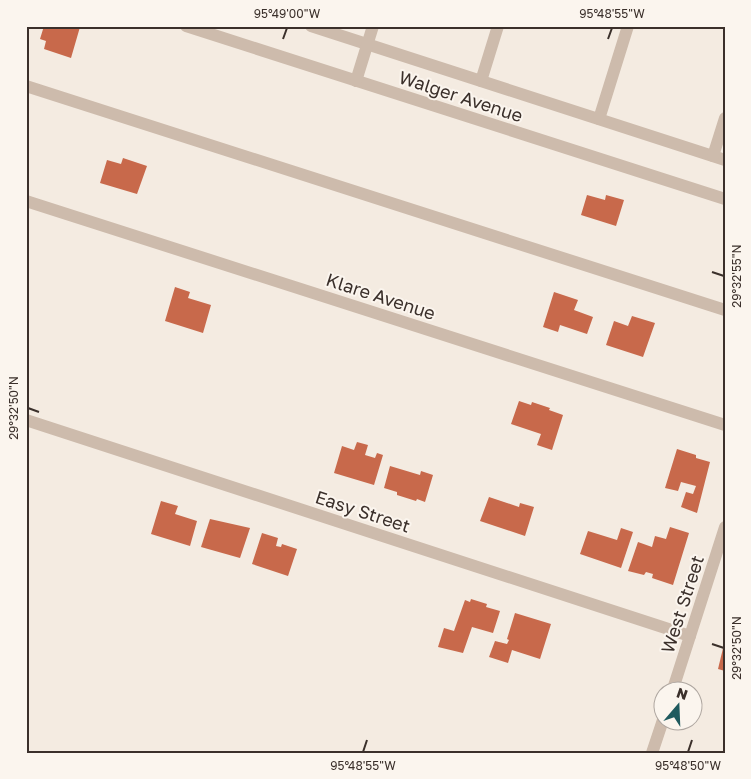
<svg xmlns="http://www.w3.org/2000/svg" width="751" height="779" viewBox="0 0 751 779" font-family="'Golos Text',sans-serif">
  <style>
    .building { fill: #c8694b }
    .lines { fill: none; stroke-linecap: round; stroke-linejoin: round }
    .minor { stroke: #cdbbac; stroke-width: 12 }
    .ticks { fill: none; stroke: #3b302b; stroke-width: 2 }
    .labels { text-anchor: middle; dominant-baseline: central; stroke-width: 4; stroke-linejoin: round; paint-order: stroke }
    .street-label { font-size: 18px; fill: #3b302b; stroke: #fbf5ee }
    .neatline { fill: none; stroke: #3b302b; stroke-width: 2 }
    .ticks-label { font-size: 12px; text-anchor: middle; fill: #3b302b }
  </style>
  <rect width="100%" height="100%" fill="#f4ebe1"/>
  <!-- building -->
  <g class="building">
    <path d="M44,26l36,1 -9,31 -27,-9 2,-8 -6,-2z"/>
    <path d="M123,158l24,8 -10,28 -37,-11 7,-23 14,4z"/>
    <path d="M587,195l18,5 1,-5 18,5 -8,26 -35,-11z"/>
    <path d="M175,287l15,5 -2,6 23,7 -8,28 -38,-12z"/>
    <path d="M554,292l24,8 -4,10 19,7 -6,17 -27,-9 -2,7 -15,-5z"/>
    <path d="M632,316l23,7 -12,34 -37,-12 8,-24 14,5z"/>
    <path d="M519,401l12,4 1,-3 18,6 -1,2 14,5 -11,35 -15,-5 4,-11 -30,-10z"/>
    <path d="M357,442l11,3 -3,10 10,3 2,-5 6,2 -9,30 -40,-12 8,-27 12,4z"/>
    <path d="M677,449l19,6v3l14,4 -13,51 -16,-6 5,-15 7,2 3,-8 -15,-4 -3,9 -13,-3z"/>
    <path d="M390,466l30,9 1,-4 12,4 -8,27 -8,-3 -1,2 -19,-6v-3l-13,-4z"/>
    <path d="M489,497l30,10 1,-4 14,4 -9,29 -45,-15z"/>
    <path d="M161,501l17,5 -3,8 22,7 -7,25 -39,-12z"/>
    <path d="M210,519l40,9 -10,30 -39,-11z"/>
    <path d="M670,527l19,6 -16,52 -21,-7 1,-4 -7,-2 -2,3 -16,-4 10,-29 14,5 3,-11 11,3z"/>
    <path d="M621,528l12,4 -12,36 -41,-14 8,-23 29,9z"/>
    <path d="M262,533l16,5 -2,8 5,1 1,-3 15,5 -9,27 -36,-12z"/>
    <path d="M471,599l16,5 -1,3 14,4 -7,22 -21,-6 -9,26 -25,-6 6,-19 10,3 11,-31 5,2z"/>
    <path d="M515,613l36,11 -11,35 -28,-9 -4,13 -19,-6 6,-16 12,3 2,-4 -2,-1z"/>
    <path d="M725,640v31l-7,-2z"/>
  </g>
  <g class="lines">
    <!-- minor -->
    <g class="minor">
      <path d="M186,26l539,173"/>
      <path d="M311,26l414,134"/>
      <path d="M356,81l17,-55"/>
      <path d="M481,81l17,-55"/>
      <path d="M26,86l699,224"/>
      <path d="M599,119l29,-93"/>
      <path d="M713,156l12,-38"/>
      <path d="M26,201l699,224"/>
      <path d="M26,420l664,216"/>
      <path d="M672,692l53,-165"/>
      <path d="M652,753l12,-36"/>
    </g>
  </g>
  <!-- ticks -->
  <path class="ticks" d="M283,39l4,-11M608,39l4,-11M712,272l12,4M28,408l11,4M712,644l12,4M363,752l4,-12M688,752l4,-12"/>
  <g class="labels">
    <!-- street labels -->
    <g class="street-label">
      <text transform="translate(461 96) rotate(18)">Walger Avenue</text>
      <text transform="translate(381 296) rotate(18)">Klare Avenue</text>
      <text transform="translate(363 511) rotate(18)">Easy Street</text>
      <text transform="translate(682 604) rotate(-72)">West Street</text>
    </g>
  </g>
  <!-- border -->
  <rect width="751" height="779" fill="none" stroke="#fbf5ee" stroke-width="55"/>
  <!-- north arrow -->
  <g transform="translate(678 706) rotate(19)"><circle r="24" fill="#fbf5ee" stroke="#aea6a0"/>
  <path d="M0-4L9 19L0 12L-9 19Z" fill="#1f5a5e"/>
  <text y="-8" font-size="14" font-weight="bold" text-anchor="middle" fill="#3b302b">N</text>
  </g>
  <rect x="28" y="28" width="696" height="724" class="neatline"/>
  <g class="ticks-label">
    <text x="287" y="18">95°49'00"W</text>
    <text x="612" y="18">95°48'55"W</text>
    <text transform="translate(737 276) rotate(-90)" y="4">29°32'55"N</text>
    <text transform="translate(14 408) rotate(-90)" y="4">29°32'50"N</text>
    <text transform="translate(737 648) rotate(-90)" y="4">29°32'50"N</text>
    <text x="363" y="770">95°48'55"W</text>
    <text x="688" y="770">95°48'50"W</text>
  </g>
</svg>
